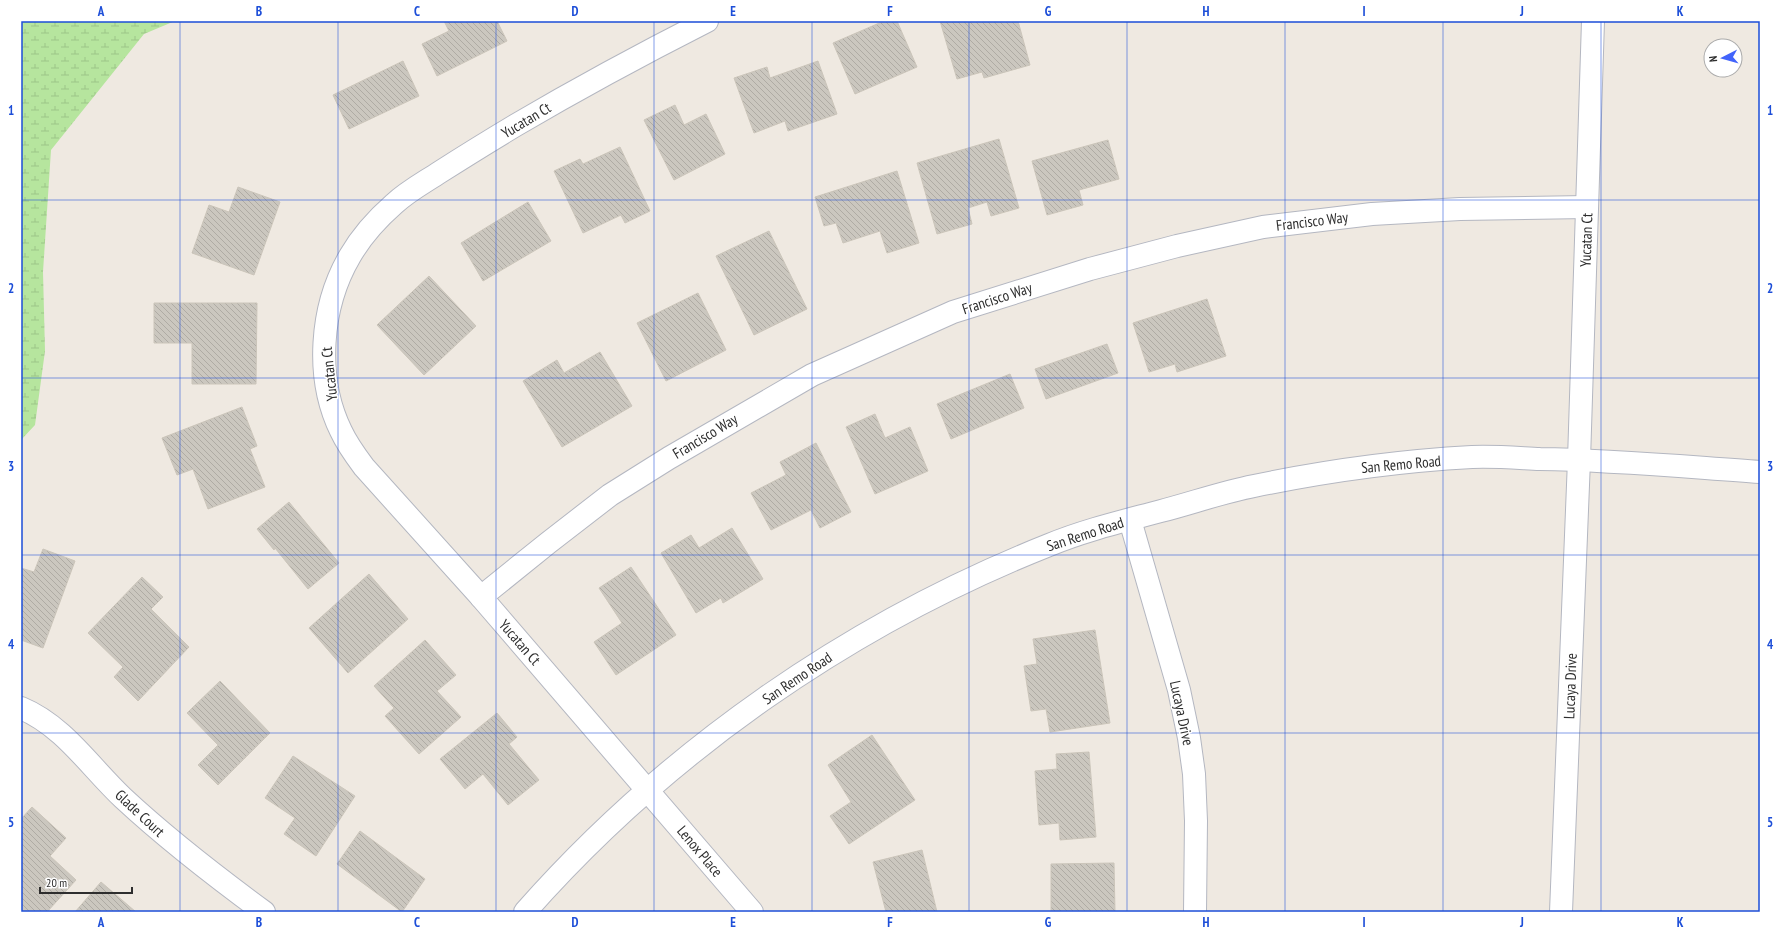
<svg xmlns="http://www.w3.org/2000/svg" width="1781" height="933" viewBox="0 0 1781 933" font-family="'PT Sans Narrow',sans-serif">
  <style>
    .wetland { fill: url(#wetland-marsh) }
    .building { fill: url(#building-back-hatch); stroke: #cbc5ba }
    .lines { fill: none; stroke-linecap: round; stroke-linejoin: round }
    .street-casing { stroke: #b4b7c1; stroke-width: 24 }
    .secondary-casing { stroke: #b4b7c1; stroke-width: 24 }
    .street { stroke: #fff; stroke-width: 22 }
    .secondary { stroke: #fff; stroke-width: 22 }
    .grid { fill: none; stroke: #1d4ed8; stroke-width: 1; stroke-opacity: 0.55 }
    .labels { text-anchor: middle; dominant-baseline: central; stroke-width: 3; stroke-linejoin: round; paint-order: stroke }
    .street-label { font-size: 15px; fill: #2e2e2e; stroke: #fff }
    .neatline { fill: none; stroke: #1d4ed8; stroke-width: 1.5 }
    .grid-label { font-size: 13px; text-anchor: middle; font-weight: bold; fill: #1d4ed8 }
  </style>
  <defs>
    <pattern id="wetland-marsh" width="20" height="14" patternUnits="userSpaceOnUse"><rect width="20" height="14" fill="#b6e59e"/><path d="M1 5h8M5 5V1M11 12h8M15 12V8" fill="none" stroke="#9dc588"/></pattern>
    <pattern id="building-back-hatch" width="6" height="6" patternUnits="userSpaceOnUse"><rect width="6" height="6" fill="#cbc7bf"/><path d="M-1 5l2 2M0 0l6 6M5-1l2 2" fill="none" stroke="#afaba4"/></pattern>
  </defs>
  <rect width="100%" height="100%" fill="#efe9e1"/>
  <!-- wetland -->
  <path class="wetland" d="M21,21h154l-31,13 -93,116 -8,122 2,79 -10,74 -14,15z"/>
  <!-- building -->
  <g class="building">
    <path d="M444,21h53l10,20 -70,35 -15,-32 27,-13z"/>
    <path d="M884,21h13l20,46 -62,27 -22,-51z"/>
    <path d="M940,21h78l12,44 -46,13 -2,-6 -25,7z"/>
    <path d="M403,61l16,35 -70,33 -16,-34z"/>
    <path d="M818,61l19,53 -49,17 -3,-10 -31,12 -20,-55 33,-11 3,11z"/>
    <path d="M675,105l9,20 22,-11 19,40 -51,26 -30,-60z"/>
    <path d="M999,139l20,69 -28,8 -4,-14 -19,6 4,16 -35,10 -20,-71z"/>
    <path d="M1108,140l11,39 -40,11 4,15 -36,10 -15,-54z"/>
    <path d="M620,147l30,64 -25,12 -4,-8 -38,18 -29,-62 26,-12 3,5z"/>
    <path d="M897,171l22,72 -32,10 -7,-22 -37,12 -7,-20 -12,3 -9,-29z"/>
    <path d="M238,187l42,15 -26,73 -62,-22 17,-48 20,7z"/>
    <path d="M528,202l23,39 -68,40 -22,-38z"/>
    <path d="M769,231l38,78 -53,26 -38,-79z"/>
    <path d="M429,276l47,50 -52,49 -47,-50z"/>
    <path d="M698,293l28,57 -60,31 -29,-58z"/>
    <path d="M1207,299l19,57 -49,16 -2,-8 -26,8 -16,-49z"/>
    <path d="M154,303h103l-1,81h-64v-41h-38z"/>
    <path d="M1107,344l11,29 -72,26 -11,-30z"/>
    <path d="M600,352l32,54 -70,41 -39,-66 34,-21 7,13z"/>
    <path d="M1010,374l14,34 -73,31 -14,-35z"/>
    <path d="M242,407l15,39 -7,3 15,38 -57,22 -15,-40 -16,6 -15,-37z"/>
    <path d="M875,414l10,24 25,-11 18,44 -53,23 -29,-67z"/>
    <path d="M816,443l35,69 -31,16 -9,-18 -40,20 -20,-37 35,-18 -6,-13z"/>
    <path d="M289,502l50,61 -31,26 -33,-41 -1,2 -17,-21z"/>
    <path d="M732,528l31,51 -40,24 -2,-5 -25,15 -35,-60 30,-18 8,13z"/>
    <path d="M43,549l32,12 -32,87 -22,-8v-72l13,4z"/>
    <path d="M631,567l45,68 -60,40 -22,-33 28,-19 -23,-35z"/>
    <path d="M369,574l39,45 -60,54 -39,-45z"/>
    <path d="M142,577l21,20 -12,12 38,38 -51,54 -24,-24 9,-10 -35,-34z"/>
    <path d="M1095,630l15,93 -60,9 -4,-23 -15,2 -7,-45 13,-2 -4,-25z"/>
    <path d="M425,640l31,35 -19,16 24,26 -42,37 -34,-38 9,-8 -20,-22z"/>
    <path d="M220,681l50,52 -52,52 -20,-20 20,-20 -31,-32z"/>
    <path d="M497,713l20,24 -8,7 30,36 -31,25 -25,-31 -18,15 -25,-30z"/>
    <path d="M872,735l43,65 -66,44 -19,-28 21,-14 -23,-37z"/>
    <path d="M1089,752l7,85 -36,3 -1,-17 -20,2 -4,-54 22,-2 -1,-15z"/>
    <path d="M293,756l62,40 -39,60 -32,-22 11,-16 -30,-20z"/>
    <path d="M32,807l34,31 -16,18 26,24 -29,32h-26v-93z"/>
    <path d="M360,831l65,48 -23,33 -65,-48z"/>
    <path d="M922,850l15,62h-51l-13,-50z"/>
    <path d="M1114,863l1,49h-64v-48z"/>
    <path d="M101,882l35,30h-61z"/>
  </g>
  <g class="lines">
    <defs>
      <g id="street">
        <path d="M707,21c-65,33 -128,67 -191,104 -25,15 -51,31 -76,47 -15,10 -32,19 -46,32 -16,14 -33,33 -44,52 -30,51 -35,122 -9,175 6,13 14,24 23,36l117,130 271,315"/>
        <path d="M1130,520l49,170 10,48 5,36 2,47 -1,91"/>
        <path d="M481,597l67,-54 62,-48 59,-37 143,-83 141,-63 137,-43 87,-23 86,-19 109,-13 88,-5 127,-2"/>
        <path d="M21,708c43,18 69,59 102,90 44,41 92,78 141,114"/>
        <path d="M1561,912l18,-452 14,-439"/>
      </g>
      <path id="secondary" d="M525,912c142,-161 325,-288 524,-367 36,-15 75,-24 112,-34 31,-8 62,-19 93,-25 72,-15 145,-25 218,-29 22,-1 46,1 68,2 74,1 147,8 220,13"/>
    </defs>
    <!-- street casing -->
    <use href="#street" class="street-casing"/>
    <!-- secondary casing -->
    <use href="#secondary" class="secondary-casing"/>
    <!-- street -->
    <use href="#street" class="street"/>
    <!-- secondary -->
    <use href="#secondary" class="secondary"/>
  </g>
  <!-- grid -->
  <path class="grid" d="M180,21v891M338,21v891M496,21v891M654,21v891M812,21v891M969,21v891M1127,21v891M1285,21v891M1443,21v891M1601,21v891M21,200h1739M21,378h1739M21,555h1739M21,733h1739"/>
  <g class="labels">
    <!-- street labels -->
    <g class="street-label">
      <text transform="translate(526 120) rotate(-31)">Yucatan Ct</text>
      <text transform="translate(1312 221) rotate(-7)">Francisco Way</text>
      <text transform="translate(1586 240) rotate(-88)">Yucatan Ct</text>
      <text transform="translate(997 298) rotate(-18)">Francisco Way</text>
      <text transform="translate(329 374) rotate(-96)">Yucatan Ct</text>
      <text transform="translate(705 436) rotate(-31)">Francisco Way</text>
      <text transform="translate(1401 464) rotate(-5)">San Remo Road</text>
      <text transform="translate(1085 534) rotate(-18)">San Remo Road</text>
      <text transform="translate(520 642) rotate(49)">Yucatan Ct</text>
      <text transform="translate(797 678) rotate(-34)">San Remo Road</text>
      <text transform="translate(1570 686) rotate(-88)">Lucaya Drive</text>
      <text transform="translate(1182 713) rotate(78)">Lucaya Drive</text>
      <text transform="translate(140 813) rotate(43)">Glade Court</text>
      <text transform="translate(700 851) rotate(50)">Lenox Place</text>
    </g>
  </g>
  <!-- border -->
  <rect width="1781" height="933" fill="none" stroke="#ffffff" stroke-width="44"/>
  <!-- north arrow -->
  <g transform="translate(1723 58) rotate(264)"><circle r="19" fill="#ffffff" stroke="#ababab"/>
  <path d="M0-3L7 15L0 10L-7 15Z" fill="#4264fb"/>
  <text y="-6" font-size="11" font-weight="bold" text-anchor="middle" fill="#2e2e2e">N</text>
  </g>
  <!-- scale -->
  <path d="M40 887v6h92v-6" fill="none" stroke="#2e2e2e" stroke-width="2"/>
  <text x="46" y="887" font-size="12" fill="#2e2e2e" stroke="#ffffff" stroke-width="3" paint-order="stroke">20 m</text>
  <rect x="22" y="22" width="1737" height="889" class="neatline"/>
  <g class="grid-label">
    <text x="101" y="16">A</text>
    <text x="259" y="16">B</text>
    <text x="417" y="16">C</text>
    <text x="575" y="16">D</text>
    <text x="733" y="16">E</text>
    <text x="890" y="16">F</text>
    <text x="1048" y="16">G</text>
    <text x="1206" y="16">H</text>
    <text x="1364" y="16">I</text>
    <text x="1522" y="16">J</text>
    <text x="1680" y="16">K</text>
    <text x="11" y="115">1</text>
    <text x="1770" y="115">1</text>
    <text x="11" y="293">2</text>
    <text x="1770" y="293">2</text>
    <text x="11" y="471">3</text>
    <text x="1770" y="471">3</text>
    <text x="11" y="649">4</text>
    <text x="1770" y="649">4</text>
    <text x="11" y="827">5</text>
    <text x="1770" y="827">5</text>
    <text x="101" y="927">A</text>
    <text x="259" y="927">B</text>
    <text x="417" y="927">C</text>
    <text x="575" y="927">D</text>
    <text x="733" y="927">E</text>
    <text x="890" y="927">F</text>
    <text x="1048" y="927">G</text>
    <text x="1206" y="927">H</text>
    <text x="1364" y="927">I</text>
    <text x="1522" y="927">J</text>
    <text x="1680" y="927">K</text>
  </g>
</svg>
